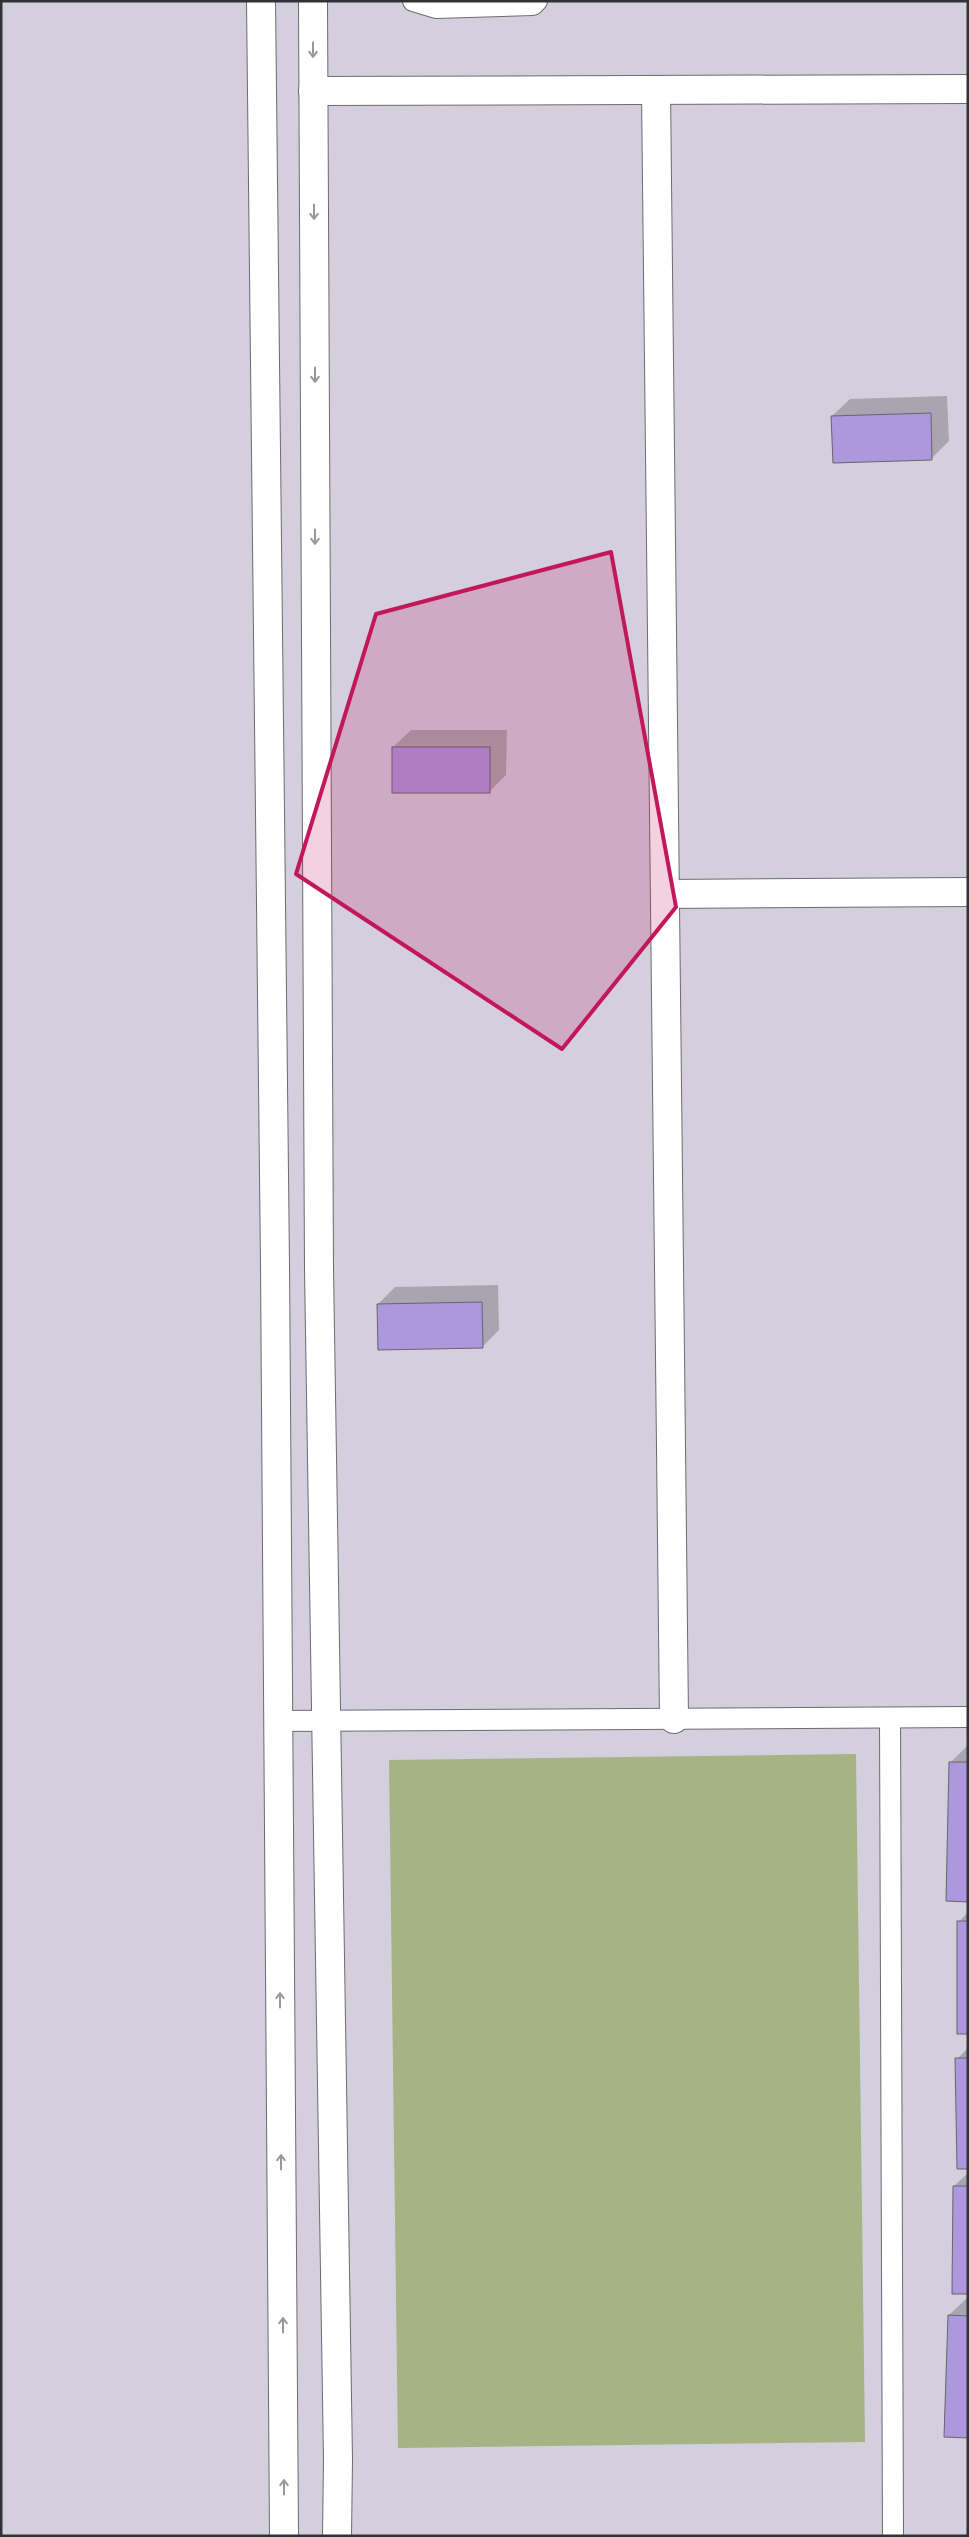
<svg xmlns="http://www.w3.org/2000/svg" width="969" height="2537" viewBox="0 0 969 2537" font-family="'Exo 2',sans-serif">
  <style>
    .built { fill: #d3cfdc }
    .green { fill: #a6b385 }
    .shadow { fill: #0003 }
    .building { fill: #ad97dd; stroke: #67656b }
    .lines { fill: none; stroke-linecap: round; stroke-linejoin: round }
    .lane-casing { stroke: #6d6b71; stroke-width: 22 }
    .street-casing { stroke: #6d6b71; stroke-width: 30 }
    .secondary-casing { stroke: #6d6b71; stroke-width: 30 }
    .lane { stroke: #fff; stroke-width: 20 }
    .street { stroke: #fff; stroke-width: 28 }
    .secondary { stroke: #fff; stroke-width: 28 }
    .oneway { stroke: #98989a }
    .marked { fill: #c2185b; fill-opacity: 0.2; stroke: #c2185b; stroke-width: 4; stroke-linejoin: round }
  </style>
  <rect width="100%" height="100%" fill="#dfdde4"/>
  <!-- built -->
  <rect class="built" x="1" y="1" width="967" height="2535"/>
  <!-- green -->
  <path class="green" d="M856,1754l9,688 -467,6 -9,-688z"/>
  <!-- shadow -->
  <g class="shadow">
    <path d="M947,396l2,45 -17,17 -100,-42 18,-17z"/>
    <path d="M411,730h96l-1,45 -17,17 -96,-45z"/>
    <path d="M498,1285l1,45 -17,17 -104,-43 17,-17z"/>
    <path d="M968,1745v156l-17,-139z"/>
    <path d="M968,1912v121l-9,-111z"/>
    <path d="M968,2048v119l-11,-108z"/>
    <path d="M968,2173v120l-14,-107z"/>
    <path d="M968,2297v140l-19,-122z"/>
  </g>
  <!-- building -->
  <g class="building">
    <path d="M931,413l1,47 -99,3 -2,-47z"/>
    <rect x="392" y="747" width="98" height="46"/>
    <path d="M482,1302l1,46 -105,2 -1,-46z"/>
    <path d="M949,1762h19v140l-22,-1z"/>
    <rect x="957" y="1921" width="11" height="113"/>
    <path d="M955,2058h13v111h-11z"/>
    <path d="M953,2186h15v108h-16z"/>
    <path d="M948,2315l20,1v122l-24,-1z"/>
  </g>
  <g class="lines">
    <defs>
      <g id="lane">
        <path d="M413,1l23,7 97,-3 4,-4"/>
        <path d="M890,1718l3,818"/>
        <path d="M278,1721l690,-4"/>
      </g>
      <g id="street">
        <path d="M656,90l18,1629"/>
        <path d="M313,91l655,-2"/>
        <path d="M665,894l303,-2"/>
      </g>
      <g id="secondary">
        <path d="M261,1l14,1263 9,1272"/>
        <path d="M313,1l6,1268 19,1191 -1,76"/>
      </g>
    </defs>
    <!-- lane casing -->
    <use href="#lane" class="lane-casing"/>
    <!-- street casing -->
    <use href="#street" class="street-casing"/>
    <!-- secondary casing -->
    <use href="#secondary" class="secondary-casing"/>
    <!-- lane -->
    <use href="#lane" class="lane"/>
    <!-- street -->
    <use href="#street" class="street"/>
    <!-- secondary -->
    <use href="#secondary" class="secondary"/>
  </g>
  <!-- one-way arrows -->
  <defs><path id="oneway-shaft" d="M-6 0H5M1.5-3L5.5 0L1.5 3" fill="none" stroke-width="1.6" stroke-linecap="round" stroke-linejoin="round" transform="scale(1.25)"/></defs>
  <g class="oneway">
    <use href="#oneway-shaft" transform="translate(313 50) rotate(90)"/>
    <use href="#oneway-shaft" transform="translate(314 212) rotate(90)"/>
    <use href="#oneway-shaft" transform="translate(315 375) rotate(90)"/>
    <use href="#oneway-shaft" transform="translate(315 537) rotate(90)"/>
    <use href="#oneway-shaft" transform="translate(280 2000) rotate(-90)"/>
    <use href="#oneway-shaft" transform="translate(281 2162) rotate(-90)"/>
    <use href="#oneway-shaft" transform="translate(283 2325) rotate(-90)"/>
    <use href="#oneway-shaft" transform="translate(284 2487) rotate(-90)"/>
  </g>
  <!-- marked area -->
  <path class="marked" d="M611,552l65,355 -114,142 -266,-175 80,-260z"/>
  <!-- border -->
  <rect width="969" height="2537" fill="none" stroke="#323134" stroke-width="5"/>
</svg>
